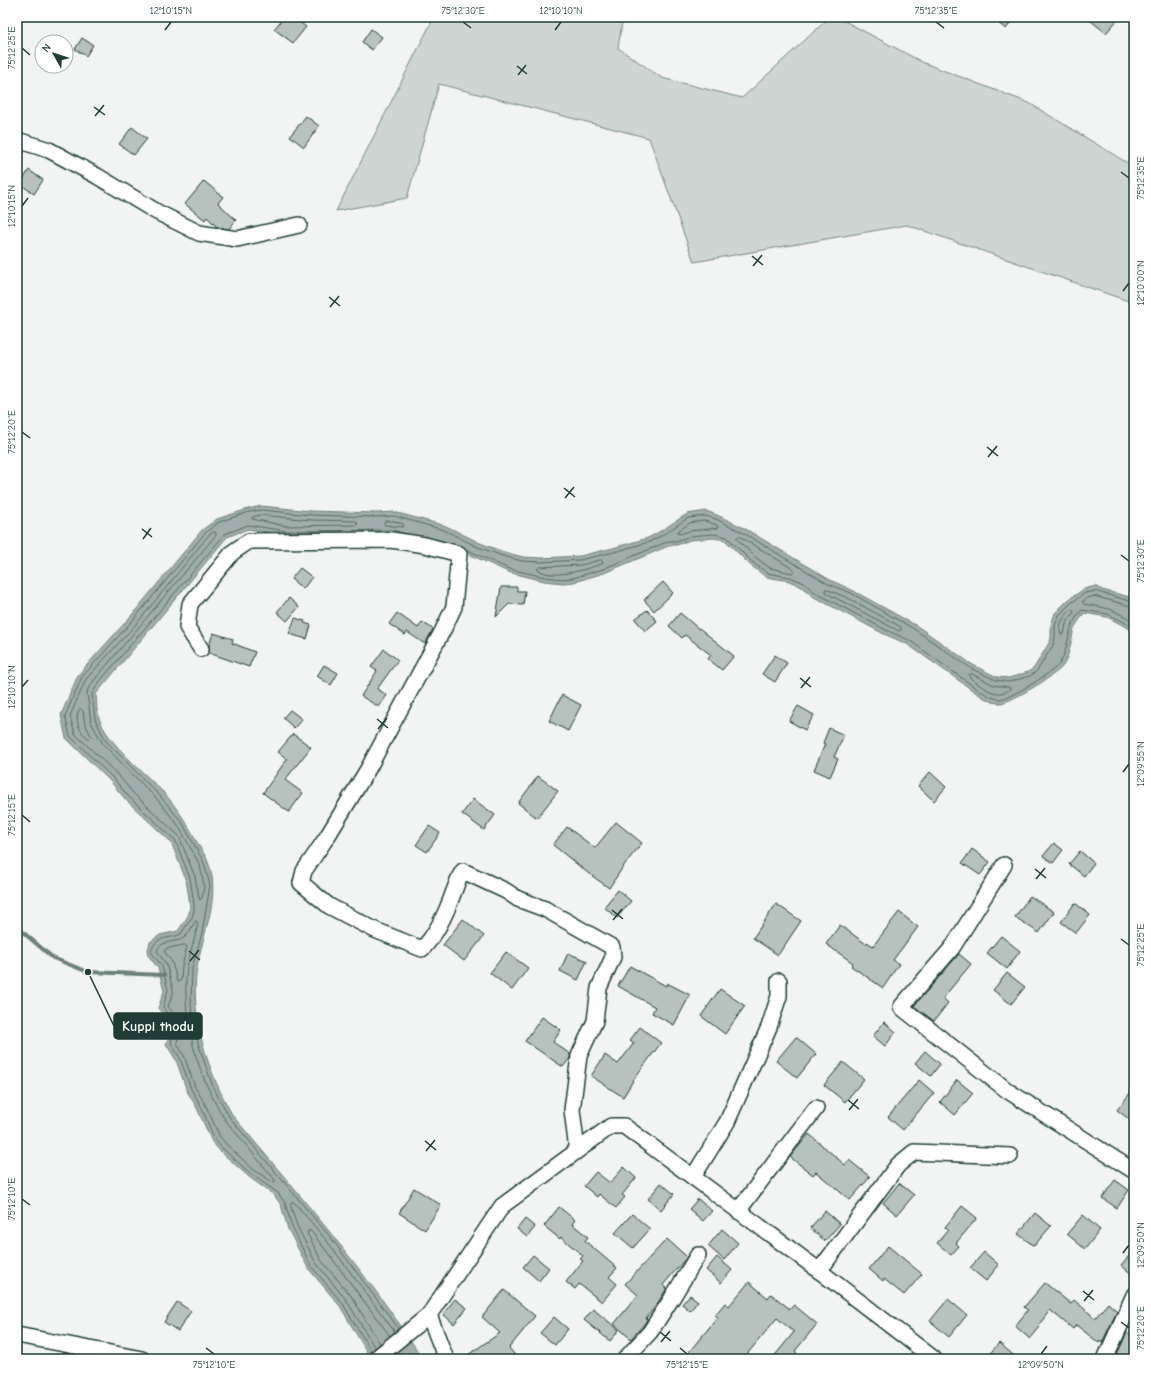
<svg xmlns="http://www.w3.org/2000/svg" width="1151" height="1376" viewBox="0 0 1151 1376" font-family="'Comic Neue',sans-serif">
  <style>
    .green { fill: #ced5d3; stroke: #768984 }
    .water { fill: #a1adaa; stroke: #6d807b }
    .lines { fill: none; stroke-linecap: round; stroke-linejoin: round }
    .shore { stroke: #536a63; stroke-width: 1 }
    .stream { stroke: #6d807b; stroke-width: 4 }
    .building { fill: #b7c1bd; stroke: #1f3d34 }
    .minor-casing { stroke: #1f3d34; stroke-width: 18 }
    .minor { stroke: #fff; stroke-width: 15 }
    .ticks { fill: none; stroke: #1f3d34; stroke-width: 1.5 }
    .leader { fill: none; stroke: #1f3d34; stroke-width: 1.5 }
    .callout-dot { fill: #1f3d34; stroke: #fff; stroke-width: 1.5 }
    .callout { fill: #1f3d34; stroke: #1f3d34; stroke-width: 1.5 }
    .callout-label { font-size: 14px; text-anchor: middle; font-weight: bold; fill: #fff }
    .neatline { fill: none; stroke: #1f3d34; stroke-width: 1.5 }
    .ticks-label { font-size: 10px; text-anchor: middle; fill: #1f3d34 }
  </style>
  <rect width="100%" height="100%" fill="#f2f3f3"/>
  <filter id="ink" filterUnits="userSpaceOnUse"><feTurbulence type="fractalNoise" baseFrequency=".025" numOctaves="2"/><feDisplacementMap in="SourceGraphic" scale="8" xChannelSelector="R" yChannelSelector="G"/><feConvolveMatrix kernelMatrix="1 2 1 2 8 2 1 2 1" color-interpolation-filters="sRGB"/></filter>
  <g filter="url(#ink)">
    <!-- green -->
    <path class="green" d="M434,17h189l-5,31 44,30 80,20 88,-81h7l87,46 105,40 105,64v136l-227,-78 -213,37 -45,-124 -210,-54 -32,114 -71,13z"/>
    <!-- water -->
    <path class="water" d="M261,506l50,5 65,2 18,-1 52,14 34,17 24,9 19,5 18,1 39,-2 33,-8 35,-10 11,-6 28,-18 19,-3 11,4 27,13 86,52 22,10 65,36 56,39 24,12 12,1 7,-2 12,-4 6,-4 15,-25 2,-5v-13l4,-12 13,-13 16,-11 12,-3 6,4 32,8v33l-27,-14 -23,-4c-3,5 -8,11 -10,16 -3,11 -5,30 -12,38 -8,9 -49,34 -61,36 -8,1 -17,-5 -23,-9l-71,-50 -23,-10 -70,-37 -14,-11 -11,-5 -23,-4 -17,-13 -24,-24 -11,-2 -24,2 -13,5h-6l-67,28 -30,9 -11,1 -19,-2 -36,-9 -44,-20 -178,-17 -38,-6 -21,8 -131,157c1,7 0,16 3,24 8,25 46,55 65,75 14,16 25,33 35,53 3,5 7,10 9,16 14,34 -6,72 -11,106 -8,48 12,107 36,148 66,79 134,156 190,243h-52l-31,-53 -32,-38 -20,-39 -7,-24 -7,-10 -25,-18 -28,-25 -9,-10 -15,-34 -10,-17 -11,-31 -10,-16c8,-21 5,-19 -8,-36l6,-17 -6,-23 -11,-14 3,-12 10,-7 18,-4 10,-15 2,-6v-6l-4,-24 -15,-38 -45,-42 -15,-18 -45,-44 -5,-23 17,-40 53,-59 71,-86 15,-11 31,-10z"/>
    <g class="lines">
      <!-- shore -->
      <g class="shore">
        <path d="M261,515l50,5 45,1 2,3 -2,1 -70,1 -34,-7 1,-2z"/>
        <path d="M386,521h8l9,3 1,2 -2,1 -17,-2 -1,-2z"/>
        <path d="M705,521l12,4 1,3 -29,3 -9,3 -3,-1 1,-2 12,-8z"/>
        <path d="M214,532l2,1v2l-120,143 -8,11 -1,4 4,29 12,22 54,55 21,26 22,40 4,21 -2,12 -2,2 -1,-2 -4,-21 -16,-41 -46,-43 -15,-18 -43,-41 -5,-18 16,-37 52,-57 70,-86z"/>
        <path d="M739,536l54,33 1,3 -2,1 -22,-5 -15,-11 -17,-17 -1,-2z"/>
        <path d="M465,549l44,20 36,8 18,2 10,-1 30,-9 66,-28h7l14,-5 24,-2 13,3 24,24 16,12 23,4 12,5 14,11 70,37 23,10 71,51c6,3 13,8 20,8 10,0 55,-28 60,-36 10,-17 7,-39 22,-53l26,4 26,13"/>
        <path d="M601,560l2,2 -1,2c-17,5 -50,17 -65,5l2,-2 42,-2z"/>
        <path d="M826,589l22,9 53,29v3l-2,1 -73,-38 -1,-2z"/>
        <path d="M1134,607l-40,-11 -6,2 -6,4 2,2 26,5 24,12"/>
        <path d="M1071,610h2l1,2 -8,12 -2,10 -3,1c-4,-10 3,-18 10,-25z"/>
        <path d="M972,674l22,11 15,2 1,2c-14,11 -28,-3 -40,-11l-1,-3z"/>
        <path d="M81,709l2,2 2,13 7,13 -2,2c-10,-5 -16,-18 -11,-29z"/>
        <path d="M196,921l2,2c-2,15 -9,30 -11,45 -6,52 11,110 39,153l49,59 -1,3 -20,-13 -27,-25 -7,-8 -15,-33 -10,-17 -11,-31 -7,-13c5,-24 4,-17 -9,-37l5,-12v-5l-7,-25 -9,-13c3,-11 17,-8 25,-12 7,-3 9,-13 14,-18z"/>
        <path d="M185,945l2,2 -5,19 -1,14 -2,2 -2,-1 -5,-19 -8,-11 2,-2z"/>
        <path d="M399,1329l-68,-91 -101,-120 -17,-31 -15,-44 -7,-37 1,-38 10,-35 8,-47 -6,-23 -22,-41 -22,-26 -54,-55 -11,-22 -3,-25 8,-13 125,-147 23,-9 38,6 107,-1 13,4"/>
        <path d="M380,1344l-28,-47 -31,-37 -14,-27 1,-2h3l11,14 68,91"/>
        <path d="M375,1348l-28,-47 -31,-38 -19,-37 -7,-22 1,-2h3l33,39 68,91"/>
        <path d="M371,1351l-28,-47 -32,-38 -19,-39 -7,-24 -7,-10 -27,-19 -28,-25 -8,-9 -14,-34 -10,-17 -11,-31 -9,-15c6,-24 4,-16 -8,-36l5,-17 -6,-24 -11,-14c4,-17 17,-12 30,-18l11,-17 2,-6v-7l-4,-26 -15,-38 -46,-43 -15,-18 -44,-43 -5,-20 17,-39 52,-58 71,-86 14,-11 30,-10 12,-2 50,5 65,2 18,-1 50,14 34,17 25,9 19,5 19,1 39,-2 34,-8 35,-10 12,-6 27,-18 18,-2 10,3 26,13 86,52 23,9 63,36 58,40 24,11 13,2 21,-6 7,-5 16,-26 2,-7v-12l4,-11 12,-12 14,-10 10,-2 6,2 33,9"/>
      </g>
      <!-- stream -->
      <path class="stream" d="M17,927l36,31 35,14 76,3"/>
    </g>
    <!-- building -->
    <g class="building">
      <path d="M284,17h9l13,10 -13,16 -19,-14z"/>
      <path d="M990,17h25l-9,12z"/>
      <path d="M1086,17h34l-14,16z"/>
      <path d="M371,29l11,8 -10,13 -10,-8z"/>
      <path d="M82,38l11,7 -7,11 -11,-7z"/>
      <path d="M306,116l13,10 -15,21 -14,-11z"/>
      <path d="M132,127l15,12 -13,16 -15,-11z"/>
      <path d="M29,170l14,10 -9,14 -14,-10z"/>
      <path d="M204,181l19,16 -5,6 18,17 -7,9 -12,-2 -10,-10 -2,3 -20,-16z"/>
      <path d="M300,568l12,9 -9,12 -12,-10z"/>
      <path d="M663,582l10,11 -19,18 -10,-11z"/>
      <path d="M501,587h16v4h8l-2,14 -14,-1 -13,13z"/>
      <path d="M289,598l10,9 -12,14 -10,-9z"/>
      <path d="M647,610l10,11 -12,10 -10,-12z"/>
      <path d="M397,613l21,15 4,-6 11,7 -8,15 -18,-12 -2,3 -16,-11z"/>
      <path d="M680,613l19,16v-1l35,28 -12,14 -14,-11 3,-4 -26,-20 -3,3 -13,-12z"/>
      <path d="M295,618l10,3 -1,2 7,2 -4,14 -18,-5z"/>
      <path d="M213,633l20,6 -1,4 23,9 -6,15 -40,-14v-7z"/>
      <path d="M384,649l14,11 -21,29 10,6 -8,12 -18,-11 16,-25 -6,-4z"/>
      <path d="M775,655l12,8 -12,19 -13,-8z"/>
      <path d="M324,665l14,8 -7,12 -14,-9z"/>
      <path d="M562,695l19,10 -13,26 -19,-10z"/>
      <path d="M798,706l16,9 -9,15 -16,-9z"/>
      <path d="M290,710l12,9 -8,9 -11,-10z"/>
      <path d="M829,728l15,7 -10,22 4,2 -8,18 -16,-7 11,-26 -2,-1z"/>
      <path d="M293,734l18,13 -26,33 18,13 -14,19 -26,-19 24,-34 -9,-7z"/>
      <path d="M930,772l16,15 -12,14 -16,-15z"/>
      <path d="M538,776l20,15 -21,27 -19,-15z"/>
      <path d="M473,799l22,16 -11,15 -22,-16z"/>
      <path d="M616,822l26,21 -17,21 -16,24 -21,-15 -35,-28 14,-18 28,21z"/>
      <path d="M429,826l11,7 -13,19 -11,-7z"/>
      <path d="M1054,843l9,7 -10,13 -10,-7z"/>
      <path d="M972,849l18,13 -10,13 -18,-12z"/>
      <path d="M1080,851l14,12 -10,13 -15,-12z"/>
      <path d="M618,890l13,11 -14,17 -13,-11z"/>
      <path d="M1030,896l24,16 -15,21 -24,-16z"/>
      <path d="M1075,903l15,12 -14,18 -15,-11z"/>
      <path d="M776,904l25,17 -23,34 -25,-17z"/>
      <path d="M899,912l19,15 -25,33 6,4 -16,24 -32,-22 2,-3 -27,-19 14,-19 26,19 1,-2 6,4z"/>
      <path d="M463,919l21,17 -20,25 -21,-16z"/>
      <path d="M1001,936l19,15 -13,18 -20,-16z"/>
      <path d="M506,952l22,16 -16,22 -22,-17z"/>
      <path d="M568,953l19,8 -9,19 -18,-9z"/>
      <path d="M959,954l12,10 -28,34 5,5 -14,18 -20,-15z"/>
      <path d="M630,966l36,20 1,-3 23,12 -16,30 -22,-12 3,-6 -37,-21z"/>
      <path d="M1007,973l18,14 -14,17 -18,-14z"/>
      <path d="M720,989l25,17 -20,28 -24,-18z"/>
      <path d="M542,1017l19,13 -8,12 17,12v4l-7,9 -38,-26z"/>
      <path d="M884,1022l12,10 -11,14 -12,-10z"/>
      <path d="M640,1027l21,16 -25,33 -13,21 -32,-21 14,-21 13,9 16,-21 -4,-3z"/>
      <path d="M796,1037l20,17 -19,24 -21,-17z"/>
      <path d="M925,1051l15,13 -9,12 -16,-13z"/>
      <path d="M843,1062l21,17 -19,23 -21,-17z"/>
      <path d="M919,1080l15,13 -31,37 -15,-13z"/>
      <path d="M957,1080l16,13 -18,22 -15,-13z"/>
      <path d="M1134,1088v35l-17,-13z"/>
      <path d="M809,1134l36,31 4,-5 21,17 -20,23 -34,-28 -3,3 -23,-18z"/>
      <path d="M624,1167l12,11 -14,17 3,2 -9,11 -17,-14 -2,3 -13,-11 12,-14 14,11z"/>
      <path d="M1115,1180l14,10 -12,18 -15,-10z"/>
      <path d="M661,1183l13,11 -13,16 -13,-11z"/>
      <path d="M899,1183l15,12 -17,20 -14,-12z"/>
      <path d="M414,1188l27,17 -16,25 -26,-17z"/>
      <path d="M698,1199l14,12 -9,10 -14,-12z"/>
      <path d="M962,1206l15,12 -21,25 3,3 -8,9 -14,-12 11,-13 -3,-3z"/>
      <path d="M559,1207l16,13 -3,4 16,13 -3,4 32,27 -8,9 8,7 -15,18 -23,-18 -4,5 -9,-7 17,-21 -3,-2 3,-3 -22,-19 -1,2 -16,-13z"/>
      <path d="M825,1211l15,13 -15,17 -15,-13z"/>
      <path d="M1035,1213l16,13 -17,20 -16,-12z"/>
      <path d="M632,1214l18,15 -17,19 -18,-15z"/>
      <path d="M1083,1215l17,15 -15,19 -18,-15z"/>
      <path d="M525,1219l10,8 -8,10 -10,-8z"/>
      <path d="M722,1229l16,14 -14,17 -16,-14z"/>
      <path d="M667,1239l20,18 -24,28 4,3 -11,18 -10,12 1,1 -2,4 -14,16 -17,-15 24,-29 -13,-11z"/>
      <path d="M888,1246l34,28 -18,21 -20,-16 -1,2 -14,-12z"/>
      <path d="M1134,1250v26l-13,-11z"/>
      <path d="M984,1252l15,13 -13,16 -16,-13z"/>
      <path d="M533,1255l16,13 -10,13 -16,-14z"/>
      <path d="M717,1257l15,13 -11,13 -15,-13z"/>
      <path d="M749,1282l19,16 3,-4 19,15 4,-4 23,19 -22,27 2,2 -5,6h-20l22,-27 -17,-14 -34,41h-60l35,-42 -3,-2 10,-12 4,3z"/>
      <path d="M1045,1283l26,21 3,-4 21,18 13,-15 9,8 -15,32 -2,-2 -1,2 -23,-18 -3,4 -23,-19 -12,16 2,1 -10,12 -15,-13 13,-16 -4,-3z"/>
      <path d="M504,1290l31,26 -26,32 9,11h-56l38,-26 -18,-16z"/>
      <path d="M690,1295l8,6 -8,10 -8,-7z"/>
      <path d="M455,1299l12,9 -13,16 -11,-10z"/>
      <path d="M948,1299l19,16 -18,22 -19,-16z"/>
      <path d="M177,1302l14,9 -13,20 -14,-9z"/>
      <path d="M593,1309l26,21 -9,11 -26,-21z"/>
      <path d="M554,1317l14,12 -13,16 -15,-12z"/>
      <path d="M1127,1332l7,6v21h-12l-5,-4z"/>
      <path d="M999,1343l19,16h-33z"/>
    </g>
    <g class="lines">
      <defs>
        <g id="minor">
          <path d="M17,140l32,10 48,26 60,36 42,21 38,6 62,-14"/>
          <path d="M201,649l-14,-22 3,-23 43,-52 16,-11 142,-1 34,5 34,9 -5,53 -11,23 -75,139 -41,68 -23,34 -3,12 28,23 46,24 47,19c15,-15 25,-38 32,-58 3,-7 4,-13 9,-20l43,20 12,8 27,10 67,38 1,10 -14,31 -4,33 -16,35 -7,54 5,40"/>
          <path d="M1004,865l-52,83 -51,59 107,84 126,80"/>
          <path d="M693,1177l34,-55 42,-95 10,-31v-15"/>
          <path d="M738,1211l78,-103"/>
          <path d="M819,1271l79,-106 16,-13 96,4"/>
          <path d="M429,1315l17,44"/>
          <path d="M17,1335l125,24"/>
          <path d="M375,1359l54,-44 73,-109 109,-80h13l189,140 121,93"/>
          <path d="M625,1359l25,-27 22,-34 26,-43"/>
          <path d="M1105,1359l29,-64"/>
        </g>
      </defs>
      <!-- minor casing -->
      <use href="#minor" class="minor-casing"/>
      <!-- minor -->
      <use href="#minor" class="minor"/>
    </g>
  </g>
  <!-- ticks -->
  <path class="ticks" d="M463,22l8,6M936,22l8,6M165,30l6,-8M555,30l6,-8M22,48l8,7M517,66l10,8M518,75l8,-10M94,107l11,8M95,116l9,-11M1121,172l8,6M22,206l6,-8M752,256l11,9M753,266l9,-11M1123,291l6,-8M329,297l11,9M330,307l9,-11M22,432l8,6M987,447l11,9M988,457l9,-11M564,488l11,9M565,498l9,-11M142,529l10,8M143,539l8,-11M1121,555l8,6M800,678l11,9M22,687l6,-7M801,688l9,-11M377,719l11,9M378,729l9,-11M1123,772l6,-8M22,815l8,7M1035,869l11,9M1036,879l9,-11M612,910l11,9M613,920l9,-11M1121,939l8,6M189,951l11,9M190,961l9,-11M848,1100l11,9M849,1110l9,-11M425,1141l11,9M426,1151l9,-11M22,1199l8,6M1123,1253l6,-8M1083,1291l11,9M1084,1301l9,-11M1121,1322l8,6M660,1332l11,9M661,1342l9,-11M206,1348l8,6M680,1348l7,6M1041,1354l6,-8"/>
  <!-- callouts -->
  <path class="leader" d="M88 972L114 1026"/>
  <circle class="callout-dot" cx="88" cy="972" r="4"/>
  <rect class="callout" x="114" y="1013" width="88" height="26" rx="4"/>
  <g class="callout-label">
    <text x="158" y="1031">Kuppi thodu</text>
  </g>
  <!-- margin -->
  <rect width="1151" height="1376" fill="none" stroke="#fff" stroke-width="44"/>
  <!-- north arrow -->
  <g transform="translate(54 54) rotate(309)"><circle r="19" fill="#ffffff" stroke="#a5b1ae"/>
  <path d="M0-3L7 15L0 10L-7 15Z" fill="#1f3d34"/>
  <text y="-6" font-size="11" font-weight="bold" text-anchor="middle" fill="#1f3d34">N</text>
  </g>
  <rect x="22" y="22" width="1107" height="1332" class="neatline"/>
  <g class="ticks-label">
    <text x="171" y="14">12°10'15"N</text>
    <text x="463" y="14">75°12'30"E</text>
    <text x="561" y="14">12°10'10"N</text>
    <text x="936" y="14">75°12'35"E</text>
    <text transform="translate(11 48) rotate(-90)" y="4">75°12'25"E</text>
    <text transform="translate(1140 178) rotate(-90)" y="4">75°12'35"E</text>
    <text transform="translate(11 206) rotate(-90)" y="4">12°10'15"N</text>
    <text transform="translate(1140 283) rotate(-90)" y="4">12°10'00"N</text>
    <text transform="translate(11 432) rotate(-90)" y="4">75°12'20"E</text>
    <text transform="translate(1140 561) rotate(-90)" y="4">75°12'30"E</text>
    <text transform="translate(11 687) rotate(-90)" y="4">12°10'10"N</text>
    <text transform="translate(1140 764) rotate(-90)" y="4">12°09'55"N</text>
    <text transform="translate(11 815) rotate(-90)" y="4">75°12'15"E</text>
    <text transform="translate(1140 945) rotate(-90)" y="4">75°12'25"E</text>
    <text transform="translate(11 1199) rotate(-90)" y="4">75°12'10"E</text>
    <text transform="translate(1140 1245) rotate(-90)" y="4">12°09'50"N</text>
    <text transform="translate(1140 1328) rotate(-90)" y="4">75°12'20"E</text>
    <text x="214" y="1368">75°12'10"E</text>
    <text x="687" y="1368">75°12'15"E</text>
    <text x="1041" y="1368">12°09'50"N</text>
  </g>
</svg>
